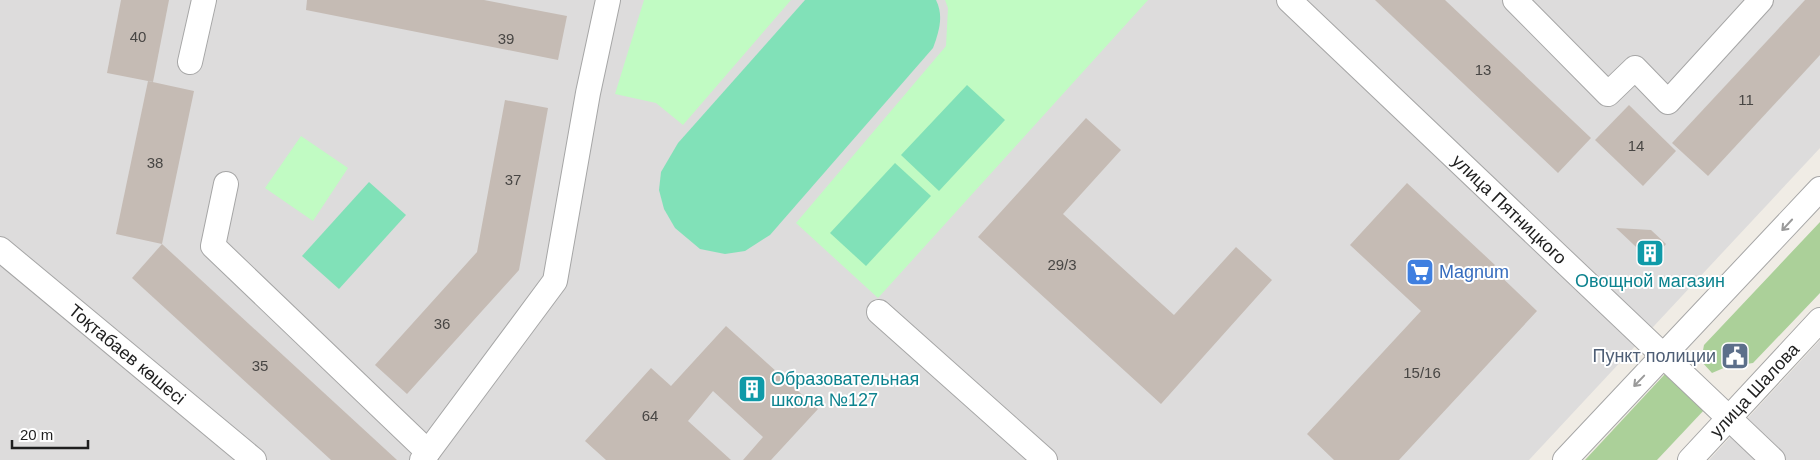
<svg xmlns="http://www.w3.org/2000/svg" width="1820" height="460" viewBox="0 0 1820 460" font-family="Arial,sans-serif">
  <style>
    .residential { fill: #dddcdc }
    .forest { fill: #abd099 }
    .park { fill: #c1fbc3 }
    .pitch { fill: #81e1b8 }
    .building { fill: #c5bbb4 }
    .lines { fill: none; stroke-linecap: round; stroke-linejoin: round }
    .minor-casing { stroke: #a6a6a6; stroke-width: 26 }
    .minor { stroke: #fff; stroke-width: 24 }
    .oneway { stroke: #9a9a9a }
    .labels { text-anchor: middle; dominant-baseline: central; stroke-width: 4; stroke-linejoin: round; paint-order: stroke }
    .number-label { font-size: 15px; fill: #484644 }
    .street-label { font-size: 18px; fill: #1f1f1f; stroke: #fff }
    .shop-label { font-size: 18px; fill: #366cbe; stroke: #fff; text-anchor: start }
    .culture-label { font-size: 18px; fill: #0d838f; stroke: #fff }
    .service-label { font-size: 18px; fill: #4e5e75; stroke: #fff; text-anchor: end }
  </style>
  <rect width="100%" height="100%" fill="#f0ece5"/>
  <!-- residential -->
  <g class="residential">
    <path d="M0,0h1820v148l-291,312h-1529z"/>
    <path d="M1820,340v120h-111z"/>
  </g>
  <!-- forest -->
  <g class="forest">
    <path d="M1820,222v71l-67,70 -27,4 -14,6 -11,-12 3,-16z"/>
    <path d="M1665,374l40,35 -48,51h-72z"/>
  </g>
  <!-- park -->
  <g class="park">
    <path d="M644,0h147l-108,125 -27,-22 -41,-9z"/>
    <path d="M945,0h203l-270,298 -82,-75 150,-177 2,-38z"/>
    <path d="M301,136l47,32 -35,53 -48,-33z"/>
  </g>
  <!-- pitch -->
  <g class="pitch">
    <path d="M805,0h131c8,16 3,32 -3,48l-163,187 -25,16 -20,3 -25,-5 -25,-21 -11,-19 -5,-19 2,-18 17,-29z"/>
    <path d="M967,85l38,35 -66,71 -38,-36z"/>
    <path d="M895,163l36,33 -65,70 -36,-33z"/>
    <path d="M369,182l37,33 -67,74 -37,-33z"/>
  </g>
  <!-- building -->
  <g class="building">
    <path d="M121,0h48l-16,82 -46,-9z"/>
    <path d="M307,0h177l83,16 -9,44 -252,-50z"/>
    <path d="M1375,0h70l146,138 -33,35z"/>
    <path d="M1805,0h15v55l-112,121 -36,-33z"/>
    <path d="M148,81l46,10 -32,153 -46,-10z"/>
    <path d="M505,100l43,8 -29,162 -112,124 -32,-29 102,-113z"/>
    <path d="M1629,105l47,46 -33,35 -48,-46z"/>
    <path d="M1086,118l35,32 -58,64 111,101 62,-68 36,33 -111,124 -183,-167z"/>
    <path d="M1407,183l88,82 -3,3 45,43 -138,149h-65l-27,-26 114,-123 -71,-66z"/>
    <path d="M1616,228l35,2 15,14 -15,17z"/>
    <path d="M162,244l235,216h-66l-199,-182z"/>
    <path d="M726,326l92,83 -47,51h-28l20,-23 -50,-46 -25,30 43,39h-125l-21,-19 66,-73 20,18z"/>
  </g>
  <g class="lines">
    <defs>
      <g id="minor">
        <path id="s1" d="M1289,0l484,460"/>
        <path d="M1515,0l93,94 27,-26 33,34 93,-102"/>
        <path d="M190,62l14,-62"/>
        <path d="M226,184l-13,62 215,206"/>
        <path id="s2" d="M0,249l254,211"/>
        <path d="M879,312l166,148"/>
        <path d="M422,460l133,-179 33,-188 20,-93"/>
        <path d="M1565,460l255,-271"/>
        <path id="s3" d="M1690,460l130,-140"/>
      </g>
    </defs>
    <!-- minor casing -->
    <use href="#minor" class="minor-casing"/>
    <!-- minor -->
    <use href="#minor" class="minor"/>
  </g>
  <!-- one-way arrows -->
  <defs><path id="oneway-shaft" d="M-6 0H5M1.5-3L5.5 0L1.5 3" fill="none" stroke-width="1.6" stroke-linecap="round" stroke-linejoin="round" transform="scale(1.25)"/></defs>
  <g class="oneway">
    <use href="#oneway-shaft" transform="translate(1787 225) rotate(133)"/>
    <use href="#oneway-shaft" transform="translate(1639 381) rotate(134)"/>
  </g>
  <!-- icons -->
  <defs>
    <symbol id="building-square" viewBox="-11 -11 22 22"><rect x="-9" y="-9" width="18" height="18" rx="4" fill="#0f9aa8" stroke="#fff"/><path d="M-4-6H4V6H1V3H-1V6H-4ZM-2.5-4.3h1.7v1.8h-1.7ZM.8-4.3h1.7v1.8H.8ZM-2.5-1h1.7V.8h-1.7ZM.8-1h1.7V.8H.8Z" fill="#fff"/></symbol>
    <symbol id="supermarket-square" viewBox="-11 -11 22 22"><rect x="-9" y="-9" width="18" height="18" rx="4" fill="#3f7fe0" stroke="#fff"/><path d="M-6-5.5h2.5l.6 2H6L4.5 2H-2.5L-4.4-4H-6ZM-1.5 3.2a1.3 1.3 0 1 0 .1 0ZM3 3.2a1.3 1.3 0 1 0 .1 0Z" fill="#fff"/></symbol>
    <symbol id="civic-square" viewBox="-11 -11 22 22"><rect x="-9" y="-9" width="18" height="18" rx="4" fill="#5c6f8a" stroke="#fff"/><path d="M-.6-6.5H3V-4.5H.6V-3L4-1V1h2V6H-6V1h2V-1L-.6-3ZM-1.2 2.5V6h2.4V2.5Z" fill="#fff"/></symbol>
  </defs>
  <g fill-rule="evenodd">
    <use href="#building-square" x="1634" y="237" width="32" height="32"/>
    <use href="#supermarket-square" x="1404" y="256" width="32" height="32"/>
    <use href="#civic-square" x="1719" y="340" width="32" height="32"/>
    <use href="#building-square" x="736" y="373" width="32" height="32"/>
  </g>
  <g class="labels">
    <!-- number labels -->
    <g class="number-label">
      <text x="138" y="36">40</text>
      <text x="506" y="38">39</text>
      <text x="1483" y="69">13</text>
      <text x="1746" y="99">11</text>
      <text x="1636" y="145">14</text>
      <text x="155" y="162">38</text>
      <text x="513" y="179">37</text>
      <text x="1062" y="264">29/3</text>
      <text x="442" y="323">36</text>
      <text x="260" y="365">35</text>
      <text x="1422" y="372">15/16</text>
      <text x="650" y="415">64</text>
    </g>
    <!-- street labels -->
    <g class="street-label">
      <text stroke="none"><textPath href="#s1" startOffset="304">улица Пятницкого</textPath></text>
      <text stroke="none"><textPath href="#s2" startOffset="165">Тоқтабаев көшесі</textPath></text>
      <text stroke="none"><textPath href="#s3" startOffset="95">улица Шалова</textPath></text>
    </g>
    <!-- shop labels -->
    <g class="shop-label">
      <text x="1439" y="272">Magnum</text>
    </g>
    <!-- culture labels -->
    <g class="culture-label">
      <text x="1650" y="281">Овощной магазин</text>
      <text x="771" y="379" text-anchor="start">Образовательная<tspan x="771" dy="21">школа №127</tspan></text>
    </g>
    <!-- service labels -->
    <g class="service-label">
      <text x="1716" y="356">Пункт полиции</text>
    </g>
  </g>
  <!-- scale -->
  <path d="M12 440v8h76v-8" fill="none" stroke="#1f1f1f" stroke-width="2.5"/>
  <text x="20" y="440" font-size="15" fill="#1f1f1f" stroke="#ffffff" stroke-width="4" paint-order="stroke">20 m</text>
</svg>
